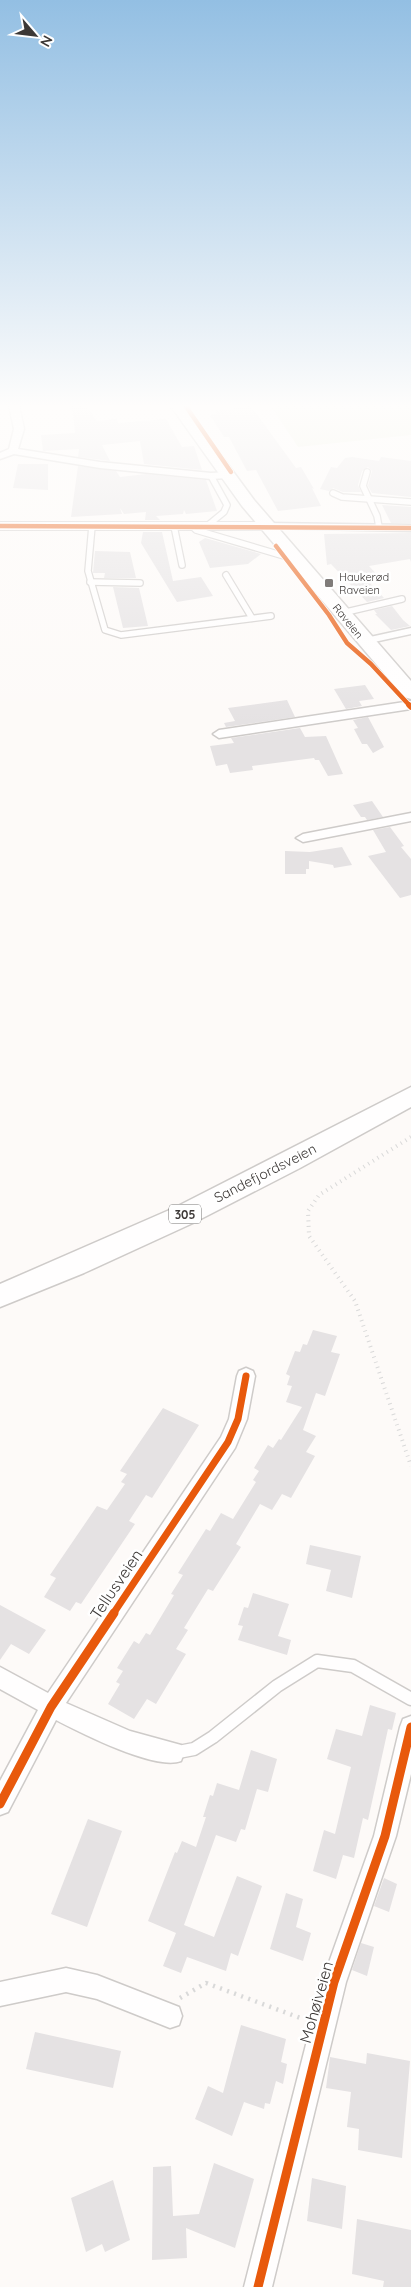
<svg xmlns="http://www.w3.org/2000/svg" width="411" height="2287" viewBox="0 0 411 2287" font-family="Quicksand,sans-serif">
  <style>
    .green { fill: #ebefdc }
    .building { fill: #e5e2e3 }
    .lines { fill: none; stroke-linecap: round; stroke-linejoin: round }
    .service-far1-casing { stroke: #cecbc9; stroke-width: 8 }
    .service-casing { stroke: #cecbc9; stroke-width: 15 }
    .minor-casing { stroke: #cecbc9; stroke-width: 3 }
    .tertiary-casing { stroke: #cecbc9; stroke-width: 2 }
    .primary-casing { stroke: #cecbc9; stroke-width: 3 }
    .path-far1 { stroke: #d9d9d9; stroke-width: 4; stroke-dasharray: 1 4.5; stroke-linecap: butt }
    .path { stroke: #d9d9d9; stroke-width: 4.5; stroke-dasharray: 2 5.5; stroke-linecap: butt }
    .service-far1 { stroke: #fffefe; stroke-width: 5.5 }
    .service { stroke: #fffefe; stroke-width: 12 }
    .minor { fill: #fffefe; fill-rule: evenodd }
    .tertiary { fill: #fffefe; fill-rule: evenodd }
    .primary { fill: #fffefe; fill-rule: evenodd }
    .cycleway-far3-casing { stroke: #fff; stroke-width: 6 }
    .cycleway-far2-casing { stroke: #fff; stroke-width: 8 }
    .cycleway-far1-casing { stroke: #fff; stroke-width: 10 }
    .cycleway-casing { stroke: #fff; stroke-width: 12 }
    .cycleway-far3 { stroke: #e8590c; stroke-width: 4.5 }
    .cycleway-far2 { stroke: #e8590c; stroke-width: 5.5 }
    .cycleway-far1 { stroke: #e8590c; stroke-width: 7 }
    .cycleway { stroke: #e8590c; stroke-width: 9 }
    .poi-dot { fill: #807c7a; stroke: #fff; stroke-width: 2 }
    .labels { text-anchor: middle; dominant-baseline: central; stroke-width: 5; stroke-linejoin: round; paint-order: stroke }
    .far-poi-label { font-size: 11px; fill: #3c3836; stroke: #fff; text-anchor: start }
    .far-street-label { font-size: 11px; fill: #3c3836; stroke: #fff }
    .shield { fill: #fff; stroke: #767472; stroke-width: 1 }
    .shield-label { font-size: 12px; font-weight: bold; fill: #3c3836 }
    .street-label { font-size: 14px; fill: #3c3836; stroke: #fff }
    .near-street-label { font-size: 16px; fill: #3c3836; stroke: #fff }
  </style>
  <rect width="100%" height="100%" fill="#fdfaf8"/>
  <!-- green -->
  <path class="green" d="M270,405h141v30l-113,12z"/>
  <!-- building -->
  <g class="building">
    <path d="M68,405h18l11,16 20,-2 1,4 48,-4 16,28 12,-1 8,24 -58,-6 -4,-23 -38,4 8,16 -32,-4 1,-8 -36,2 -2,-16 34,-2 -2,-21z"/>
    <path d="M251,406l45,62 5,-1 13,22 -2,-1 9,18 -43,5 -22,-41 -9,1 -18,-34h-5l-14,-22 7,-1 -2,-3z"/>
    <path d="M352,457l27,4 2,-4 30,4v36l-39,-4 -4,-7 4,-15 -4,-4 -6,4 -4,14 3,7h-18l-10,-4 -4,3 -9,-2 11,-22 6,1 8,-10z"/>
    <path d="M18,464h30v26l-35,-2z"/>
    <path d="M78,466l38,5 4,6 26,-3 60,6 11,31 -31,3 -2,-4 -1,4 -27,2 4,4h-15l1,-8 -22,2 -4,-6 2,6 -51,3z"/>
    <path d="M382,505l29,2v16h-20z"/>
    <path d="M143,532h19l11,49 28,-4 12,19 -36,6 -36,-59z"/>
    <path d="M411,533v29l-1,-3 -41,7 12,13 -13,2 16,17 -17,4 -36,-38 -4,1 -3,-31z"/>
    <path d="M205,538l56,16 -13,10 -38,4 -11,-26z"/>
    <path d="M95,551l35,1 6,26h-32l1,-5h-12z"/>
    <path d="M113,587l26,1 9,38 -25,2z"/>
    <path d="M392,606l11,14 7,6 -19,4 -16,-16h2l-3,-4z"/>
    <path d="M365,685l9,14 -15,2 3,5 -16,3 -12,-20z"/>
    <path d="M287,700l8,17 -69,10 -2,-4 11,-2 -7,-13z"/>
    <path d="M368,717l16,30 -11,6 -6,-9h-5l-8,-15 4,-1 -5,-8z"/>
    <path d="M300,728l5,9 21,-1 17,38 -15,2 -9,-16h-4l-1,-2 -62,8 1,4 -23,3 -3,-9 -11,2 -6,-20 24,-3 -3,-5z"/>
    <path d="M372,801l11,16 -16,3 -2,-3h-4l-8,-12z"/>
    <path d="M390,827l14,19 -3,1 10,12v36l-11,3 -32,-42 18,-4 -13,-22z"/>
    <path d="M342,847l10,18 -18,3 -1,-3 -24,-4v8h-3v5h-21v-23l25,1z"/>
    <path d="M313,1330l24,6 -6,16 9,2 -15,42 -9,-3 -13,37 13,6 -10,16 9,4 -24,42 -9,-4 -10,16 -12,-6 -24,40 5,3 -28,44 -5,-2 -24,39 4,2 -12,19 10,5 -30,50 -9,-5 -13,20 -26,-15 12,-20 -4,-2 7,-11 -6,-3 17,-27 5,3 7,-11 4,2 24,-40 -3,-1 12,-19 -5,-2 28,-44 4,2 11,-18 12,6 23,-37 -3,-2 6,-9 -5,-3 14,-23 5,3 6,-9 2,1 21,-33 -16,-5 6,-16 -5,-1 3,-9 -4,-2 9,-23 5,1 3,-8 4,1z"/>
    <path d="M163,1408l36,17 -47,73 -6,-3 -17,26 6,3 -54,80 -5,-2 -6,9 -26,-14 12,-19 -6,-3 47,-69 10,4 18,-26 -4,-2 6,-8 -7,-3z"/>
    <path d="M310,1545l51,11 -9,42 -26,-7 5,-21 -25,-6z"/>
    <path d="M253,1593l36,11 -11,32 13,4 -4,15 -49,-15 5,-14 -5,-1 6,-18 4,1z"/>
    <path d="M0,1605l46,25 -17,24 -18,-10 -11,16z"/>
    <path d="M370,1705l26,8 -4,17 -4,-1 -20,91 -5,-2 -9,40 -11,-3 -7,24 -23,-8 11,-41 11,4 16,-67 -24,-8 9,-30 26,7z"/>
    <path d="M251,1750l26,9 -9,33 -11,-3 -12,41 -4,-1 -5,13 -20,-7 -32,90 30,12 23,-61 25,10 -24,70 -7,-3 -5,18 -39,-14 -6,16 -18,-7 13,-33 -28,-12 27,-69 2,1 5,-12 14,6 10,-30h-3l7,-22 3,1 4,-13 22,7z"/>
    <path d="M88,1819l34,12 -35,96 -36,-13z"/>
    <path d="M384,1878l13,6 -8,28 -15,-6z"/>
    <path d="M286,1893l17,6 -7,28 15,6 -8,28 -33,-12z"/>
    <path d="M361,1943l13,4 -7,29 -15,-6z"/>
    <path d="M241,2025l45,14 -5,23 6,2 -4,20 -7,-3 -6,23 -5,-1 -1,6 -20,-7 -12,34 -37,-17 13,-33 15,7z"/>
    <path d="M35,2032l86,19 -8,37 -87,-19z"/>
    <path d="M367,2053l43,8 -8,97 -44,-8 1,-21 -12,-2 4,-35 -25,-4 4,-31 36,7z"/>
    <path d="M214,2163l40,16 -19,69 -49,-20 1,30 -35,2 1,-93 18,-1 2,50 26,-2z"/>
    <path d="M312,2178l34,8 -4,43 -35,-8z"/>
    <path d="M113,2180l17,60 -25,12 -3,-8 -16,8 -15,-54z"/>
    <path d="M357,2219l54,11v57h-28l1,-6 -32,-7z"/>
  </g>
  <g class="lines">
    <defs>
      <g id="service-far1">
        <path d="M367,472l-4,14 14,30 2,11"/>
        <path d="M333,493l9,4 69,5"/>
        <path d="M92,526l-4,45 17,59 16,5 150,-19"/>
        <path d="M174,526l8,39"/>
        <path d="M192,526l4,4 88,26 11,1"/>
        <path d="M207,526l17,-14 3,-7 -16,-29"/>
        <path d="M226,575l26,43"/>
        <path d="M90,582l50,1"/>
        <path d="M342,613l60,-14"/>
      </g>
      <path id="service" d="M173,1753l21,-4 19,-12 64,-51 40,-25 36,5 58,33"/>
      <g id="minor">
        <path d="M9,405h10l5,24 -6,20 82,13 111,11 16,-1 5,3 -5,3 -16,1 -111,-11 -86,-14 -14,5v-6l9,-4 5,-20z"/>
        <path d="M267,523l144,2v6l-148,-3 -1,-2z"/>
        <path d="M411,628v6l-46,10 -6,-3 2,-2z"/>
        <path d="M411,701v8l-192,29 -6,-4 6,-4z"/>
        <path d="M411,813v8l-108,21 -7,-4 7,-4z"/>
        <path d="M246,1368l7,3 2,5 -8,43 -12,29 -169,255 64,28 51,14 3,8 -3,8c-25,10 -100,-28 -125,-41l-48,92 -8,3v-34l38,-71 -38,-21v-22l48,26 173,-256 8,-18 8,-43 2,-5z"/>
        <path d="M411,1716v58l-15,62 -50,146 -74,305h-28l78,-305 52,-146 26,-109 3,-8z"/>
        <path d="M66,1968l31,7 82,32 3,9 -3,9 -9,3 -73,-29 -31,-7 -66,14v-24z"/>
      </g>
      <path id="tertiary" d="M0,522h267l6,4 -6,4h-267z"/>
      <g id="primary">
        <path d="M170,405h14l70,95 157,181v18l-7,-2 -162,-191z"/>
        <path d="M411,1087v20l-111,61 -107,55 -109,50 -84,34v-23l174,-76z"/>
      </g>
    </defs>
    <!-- service-far1 casing -->
    <use href="#service-far1" class="service-far1-casing"/>
    <!-- service casing -->
    <use href="#service" class="service-casing"/>
    <!-- minor casing -->
    <use href="#minor" class="minor-casing"/>
    <!-- tertiary casing -->
    <use href="#tertiary" class="tertiary-casing"/>
    <!-- primary casing -->
    <use href="#primary" class="primary-casing"/>
    <!-- path-far1 -->
    <path class="path-far1" d="M411,1137l-92,58 -11,16 1,25 46,65 56,165"/>
    <!-- path -->
    <path class="path" d="M180,1998l26,-15 97,36"/>
    <!-- service-far1 -->
    <use href="#service-far1" class="service-far1"/>
    <!-- service -->
    <use href="#service" class="service"/>
    <!-- minor -->
    <use href="#minor" class="minor"/>
    <!-- tertiary -->
    <use href="#tertiary" class="tertiary"/>
    <!-- primary -->
    <use href="#primary" class="primary"/>
    <defs>
      <g id="cycleway-far3">
        <path d="M185,405l46,67"/>
        <path d="M0,526l411,2"/>
        <path d="M276,546l53,69 18,28 24,21 39,42"/>
      </g>
      <path id="cycleway-far2" d="M409,705l2,2"/>
      <path id="cycleway-far1" d="M113,1614l115,-172 10,-23 8,-43"/>
      <g id="cycleway">
        <path d="M0,1804l51,-97 63,-94"/>
        <path d="M258,2287l76,-305 51,-146 26,-109"/>
      </g>
    </defs>
    <!-- cycleway-far3 casing -->
    <use href="#cycleway-far3" class="cycleway-far3-casing"/>
    <!-- cycleway-far2 casing -->
    <use href="#cycleway-far2" class="cycleway-far2-casing"/>
    <!-- cycleway-far1 casing -->
    <use href="#cycleway-far1" class="cycleway-far1-casing"/>
    <!-- cycleway casing -->
    <use href="#cycleway" class="cycleway-casing"/>
    <!-- cycleway-far3 -->
    <use href="#cycleway-far3" class="cycleway-far3"/>
    <!-- cycleway-far2 -->
    <use href="#cycleway-far2" class="cycleway-far2"/>
    <!-- cycleway-far1 -->
    <use href="#cycleway-far1" class="cycleway-far1"/>
    <!-- cycleway -->
    <use href="#cycleway" class="cycleway"/>
  </g>
  <!-- sky -->
  <linearGradient id="sky" x2="0" y2="1"><stop stop-color="#93bfe3"/><stop offset="0.56" stop-color="#fefdfc"/><stop offset="1" stop-color="#fefdfc" stop-opacity="0"/></linearGradient>
  <rect width="411" height="725" fill="url(#sky)"/>
  <!-- markers -->
  <rect class="poi-dot" x="324" y="578" width="10" height="10" rx="2.5"/>
  <g class="labels">
    <!-- far-poi labels -->
    <g class="far-poi-label">
      <text x="339" y="577">Haukerød<tspan x="339" dy="13">Raveien</tspan></text>
    </g>
    <!-- far-street labels -->
    <g class="far-street-label">
      <text transform="translate(348 621) rotate(51)">Raveien</text>
    </g>
    <!-- shield labels -->
    <rect class="shield" x="169" y="1204.5" width="32" height="19" rx="4"/>
    <g class="shield-label">
      <text x="185" y="1214">305</text>
    </g>
    <!-- street labels -->
    <g class="street-label">
      <text transform="translate(265 1173) rotate(-27)">Sandefjordsveien</text>
    </g>
    <!-- near-street labels -->
    <g class="near-street-label">
      <text transform="translate(116 1584) rotate(-56)">Tellusveien</text>
      <text transform="translate(316 2002) rotate(-74)">Mohøiveien</text>
    </g>
  </g>
  <!-- north arrow -->
  <g transform="translate(35 35) rotate(118)" stroke="#ffffff" stroke-width="4" paint-order="stroke">
  <path d="M0-4L9 19L0 12L-9 19Z" fill="#3c3836"/>
  <text y="-8" font-size="14" font-weight="bold" text-anchor="middle" fill="#3c3836">N</text>
  </g>
</svg>
